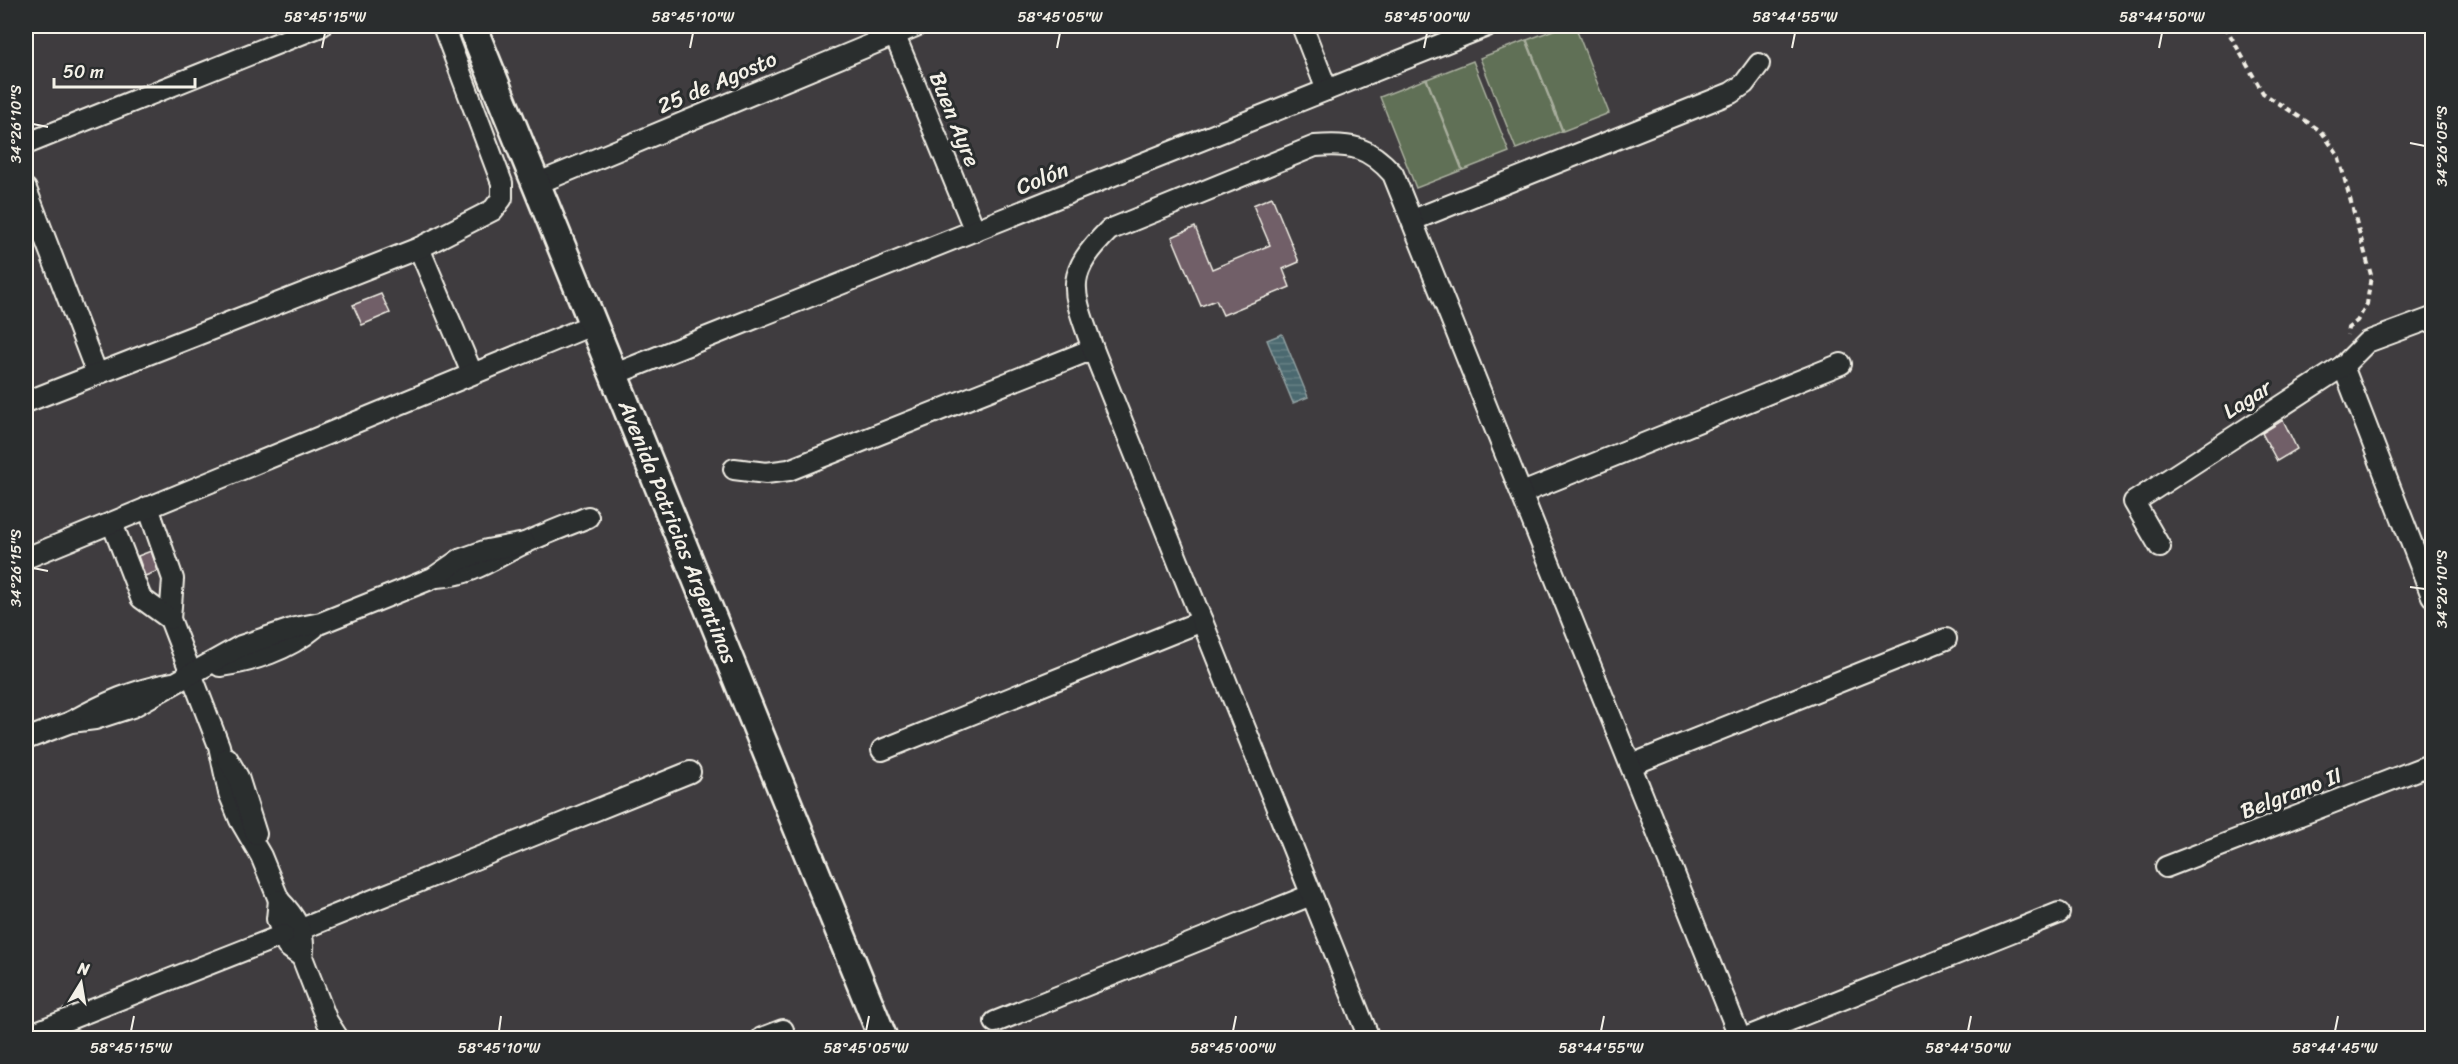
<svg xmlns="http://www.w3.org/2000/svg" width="2458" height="1064" viewBox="0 0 2458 1064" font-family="Sriracha,sans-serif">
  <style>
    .garden { fill: #616f56; stroke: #aab09f; stroke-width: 1.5 }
    .water { fill: url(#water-rules); stroke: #8f9fa0; stroke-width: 1.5 }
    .building { fill: #715f67; stroke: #f4f1e8; stroke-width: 1.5 }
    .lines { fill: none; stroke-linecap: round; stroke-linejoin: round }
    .street-casing { stroke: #f4f1e8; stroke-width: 24 }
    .secondary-casing { stroke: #f4f1e8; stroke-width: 32 }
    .path { stroke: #f4f1e8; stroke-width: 4; stroke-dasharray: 6 4.5; stroke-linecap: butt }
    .street { stroke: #2a2d2e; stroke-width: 20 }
    .secondary { stroke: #2a2d2e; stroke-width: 27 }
    .ticks { fill: none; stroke: #f4f1e8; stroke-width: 2 }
    .labels { text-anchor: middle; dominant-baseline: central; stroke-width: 6; stroke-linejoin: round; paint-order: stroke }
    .street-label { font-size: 22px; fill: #f4f1e8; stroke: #2a2d2e }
    .neatline { fill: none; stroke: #f4f1e8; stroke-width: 2 }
    .ticks-label { font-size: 15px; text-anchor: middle; fill: #f4f1e8 }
  </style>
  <defs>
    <pattern id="water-rules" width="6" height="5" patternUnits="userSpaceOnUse" patternTransform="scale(1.5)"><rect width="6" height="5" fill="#4c6970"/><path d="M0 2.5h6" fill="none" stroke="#667f84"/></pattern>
  </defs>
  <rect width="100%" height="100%" fill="#3f3c3f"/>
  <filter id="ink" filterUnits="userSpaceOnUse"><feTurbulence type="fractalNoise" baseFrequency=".0167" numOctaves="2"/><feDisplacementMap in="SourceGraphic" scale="12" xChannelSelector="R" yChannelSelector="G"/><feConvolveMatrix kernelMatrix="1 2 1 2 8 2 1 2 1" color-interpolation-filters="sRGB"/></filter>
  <g filter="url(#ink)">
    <!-- garden -->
    <g class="garden">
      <path d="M1564,26h11l34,87 -46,18 -36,-91z"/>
      <path d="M1526,40l36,91 -46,18 -36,-91z"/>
      <path d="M1473,61l36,91 -46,18 -36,-91z"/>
      <path d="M1426,79l36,91 -46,18 -36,-91z"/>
    </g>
    <!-- water -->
    <path class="water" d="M1282,334l26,63 -15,6 -26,-63z"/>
    <!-- building -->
    <g class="building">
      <path d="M1272,197l27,65 -16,7 7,18 -67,28 -7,-15 -15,6 -29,-69 23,-10 17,42 58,-24 -17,-40z"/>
      <path d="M381,294l9,19 -28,12 -9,-20z"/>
      <path d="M2283,420l14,29 -20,12 -15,-28z"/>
      <path d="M151,551l7,20 -13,5 -7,-20z"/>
    </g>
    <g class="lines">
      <defs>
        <g id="street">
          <path d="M891,26l84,205"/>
          <path d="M1302,26l25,64"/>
          <path d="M26,144l295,-118"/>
          <path d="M536,184l380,-158"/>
          <path d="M26,189l71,185"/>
          <path d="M1413,220l318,-127 13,-9 15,-20"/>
          <path d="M419,248l53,125"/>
          <path d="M2343,366l89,230"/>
          <path d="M615,374l872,-348"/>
          <path d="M26,402l393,-154 74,-38 9,-12v-15l-59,-157"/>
          <path d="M734,469l32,4 23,-3 304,-121"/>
          <path d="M1522,493l319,-129"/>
          <path d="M148,507l25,72 -3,40 49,127 10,47 11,27 21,36 18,44"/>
          <path d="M112,523l29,75 29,21"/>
          <path d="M2160,547l-26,-45 209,-136 24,-24 65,-24"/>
          <path d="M26,558l568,-234"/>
          <path d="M436,577c39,-2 57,-19 91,-35 20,-9 41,-17 61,-25"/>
          <path d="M220,666c32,-4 69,-17 94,-38"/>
          <path d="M172,683c-38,7 -67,20 -101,39l24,-3 37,-12 109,-61 54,-18 26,-5 112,-45 26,-18 28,-10 38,-7"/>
          <path d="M26,739l45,-17"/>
          <path d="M882,750l320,-129"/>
          <path d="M227,758l11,19 18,57"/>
          <path d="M1631,765l315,-126"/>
          <path d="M2166,867l266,-103"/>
          <path d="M299,930l391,-158"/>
          <path d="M302,957c5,-22 -7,-41 -23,-57l-2,19 10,27 15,11 25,64 11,17"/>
          <path d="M995,1022l316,-127"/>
          <path d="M26,1036l257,-101"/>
          <path d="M762,1038l21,-8"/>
          <path d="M1369,1038l-276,-689c-20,-58 -31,-72 16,-119l206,-84c35,-3 53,0 78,28l347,864"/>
          <path d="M1745,1038l314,-125"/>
        </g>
        <path id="secondary" d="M472,26l411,1012"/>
      </defs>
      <!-- street casing -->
      <use href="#street" class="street-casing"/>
      <!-- secondary casing -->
      <use href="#secondary" class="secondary-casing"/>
      <!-- path -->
      <path class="path" d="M2225,26l38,67 58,38 17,24 33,120 -4,29 -10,17 -9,7 -1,7"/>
      <!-- street -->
      <use href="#street" class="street"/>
      <!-- secondary -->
      <use href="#secondary" class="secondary"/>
    </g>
  </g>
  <!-- ticks -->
  <path class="ticks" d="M322,48l3,-15M690,48l3,-15M1057,48l3,-15M1424,48l3,-15M1792,48l3,-15M2159,48l3,-15M33,124l15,3M2410,143l15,3M33,568l15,3M2410,587l15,2M131,1031l3,-15M499,1031l2,-15M866,1031l3,-15M1233,1031l3,-15M1601,1031l3,-15M1968,1031l3,-15M2335,1031l3,-15"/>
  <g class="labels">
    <!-- street labels -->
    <g class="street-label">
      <text transform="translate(717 82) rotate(-23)">25 de Agosto</text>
      <text transform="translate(955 119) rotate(68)">Buen Ayre</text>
      <text transform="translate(1042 178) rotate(-22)">Colón</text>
      <text transform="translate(2247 399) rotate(-33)">Lagar</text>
      <text transform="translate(678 532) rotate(68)">Avenida Patricias Argentinas</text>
      <text transform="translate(2291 793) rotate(-21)">Belgrano II</text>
    </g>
  </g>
  <!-- margin -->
  <rect width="2458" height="1064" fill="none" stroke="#2a2d2e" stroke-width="66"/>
  <!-- north arrow -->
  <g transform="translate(81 983) rotate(11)" stroke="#2a2d2e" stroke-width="4.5" paint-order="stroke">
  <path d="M0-4.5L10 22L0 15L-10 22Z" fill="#f4f1e8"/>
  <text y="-9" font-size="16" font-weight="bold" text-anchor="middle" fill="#f4f1e8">N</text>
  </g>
  <!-- scale -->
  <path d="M54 78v9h141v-9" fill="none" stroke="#f4f1e8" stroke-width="3"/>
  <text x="63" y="78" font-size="18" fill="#f4f1e8" stroke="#2a2d2e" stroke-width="4.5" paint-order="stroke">50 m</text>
  <rect x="33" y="33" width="2392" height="998" class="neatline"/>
  <g class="ticks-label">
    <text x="325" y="22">58°45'15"W</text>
    <text x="693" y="22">58°45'10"W</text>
    <text x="1060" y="22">58°45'05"W</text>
    <text x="1427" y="22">58°45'00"W</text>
    <text x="1795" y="22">58°44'55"W</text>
    <text x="2162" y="22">58°44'50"W</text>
    <text transform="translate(16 124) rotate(-90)" y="5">34°26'10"S</text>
    <text transform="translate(2442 146) rotate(-90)" y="5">34°26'05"S</text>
    <text transform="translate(16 568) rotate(-90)" y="5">34°26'15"S</text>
    <text transform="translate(2442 589) rotate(-90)" y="5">34°26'10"S</text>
    <text x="131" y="1053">58°45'15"W</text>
    <text x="499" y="1053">58°45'10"W</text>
    <text x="866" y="1053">58°45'05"W</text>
    <text x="1233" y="1053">58°45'00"W</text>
    <text x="1601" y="1053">58°44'55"W</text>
    <text x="1968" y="1053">58°44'50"W</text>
    <text x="2335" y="1053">58°44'45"W</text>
  </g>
</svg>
